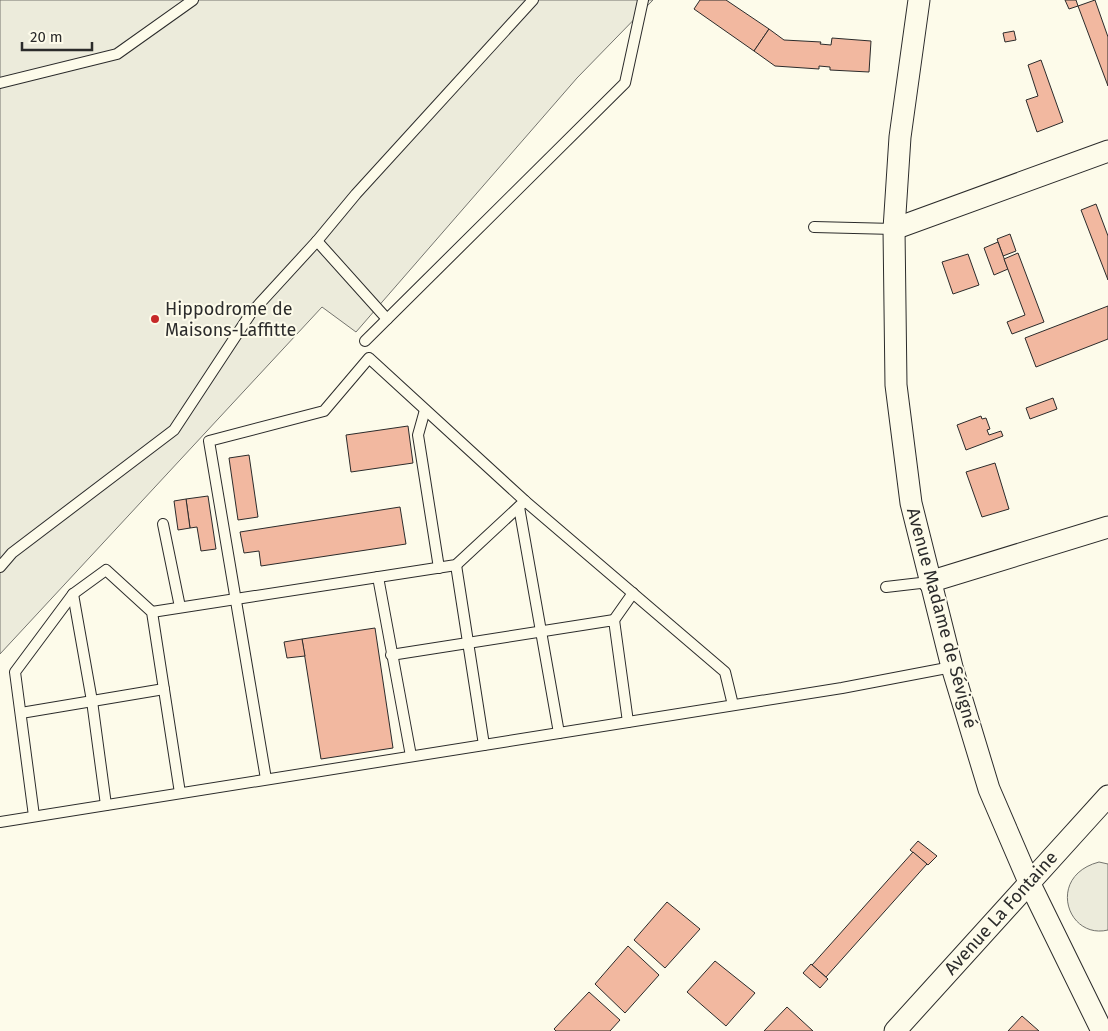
<svg xmlns="http://www.w3.org/2000/svg" width="1108" height="1031" viewBox="0 0 1108 1031" font-family="'Fira Sans',sans-serif">
  <style>
    .green { fill: #ecebdb; stroke: #74746e }
    .building { fill: #f2b8a0; stroke: #2b2b2b }
    .lines { fill: none; stroke-linecap: round; stroke-linejoin: round }
    .service-casing { stroke: #2b2b2b; stroke-width: 12 }
    .minor-casing { stroke: #2b2b2b; stroke-width: 23 }
    .service { stroke: #fdfbea; stroke-width: 10 }
    .minor { stroke: #fdfbea; stroke-width: 21 }
    .poi-dot { fill: #c62828; stroke: #fdfbea; stroke-width: 2 }
    .labels { text-anchor: middle; dominant-baseline: central; stroke-width: 4; stroke-linejoin: round; paint-order: stroke }
    .poi-label { font-size: 18px; fill: #2b2b2b; stroke: #fdfbea; text-anchor: start }
    .street-label { font-size: 18px; fill: #2b2b2b; stroke: #fdfbea }
  </style>
  <rect width="100%" height="100%" fill="#fdfbea"/>
  <!-- green -->
  <g class="green">
    <path d="M0,0h653l-76,78 -221,254 -34,-25 -322,347z"/>
    <path d="M1099,862l9,2v66c-41,10 -62,-54 -9,-68z"/>
  </g>
  <!-- building -->
  <g class="building">
    <path d="M700,0h26l43,29 -15,22 -60,-42z"/>
    <path d="M1065,0h11l2,6 -9,3z"/>
    <path d="M1095,0l13,37v49l-30,-80z"/>
    <path d="M769,29l15,11 37,2 -1,2 11,1 1,-7 39,3 -2,31 -39,-2v-3l-11,-1v3l-44,-3 -21,-15z"/>
    <path d="M1014,31l2,9 -11,2 -2,-9z"/>
    <path d="M1041,60l22,62 -26,10 -11,-32 12,-4 -10,-31z"/>
    <path d="M1096,204l12,32v44l-27,-70z"/>
    <path d="M1010,234l6,17 -13,5 -6,-17z"/>
    <path d="M998,242l10,27 -14,6 -10,-27z"/>
    <path d="M1018,253l26,69 -32,12 -5,-12 18,-7 -21,-56z"/>
    <path d="M968,254l11,31 -26,9 -11,-32z"/>
    <path d="M1108,306v33l-72,28 -11,-29z"/>
    <path d="M1053,398l4,11 -27,10 -4,-11z"/>
    <path d="M981,416l1,3 4,-1 4,11 -3,1 2,5 12,-4 2,5 -37,14 -9,-25z"/>
    <path d="M408,426l5,37 -62,9 -5,-37z"/>
    <path d="M249,455l9,62 -20,3 -9,-62z"/>
    <path d="M995,463l14,46 -27,8 -16,-45z"/>
    <path d="M208,496l8,53 -15,2 -4,-24 -7,1 -4,-29z"/>
    <path d="M186,499l4,29 -12,2 -4,-29z"/>
    <path d="M400,507l6,37 -145,22 -2,-15 -15,2 -4,-21z"/>
    <path d="M375,628l18,120 -72,11 -19,-120z"/>
    <path d="M302,639l3,17 -18,2 -3,-16z"/>
    <path d="M918,841l19,15 -9,9 -18,-15z"/>
    <path d="M913,852l14,12 -101,113 -14,-12z"/>
    <path d="M667,902l33,27 -35,39 -31,-28z"/>
    <path d="M628,946l31,29 -34,38 -30,-29z"/>
    <path d="M715,961l40,32 -29,33 -39,-34z"/>
    <path d="M811,964l17,15 -8,9 -17,-15z"/>
    <path d="M589,992l31,28 -10,11h-54l-2,-2z"/>
    <path d="M787,1007l26,24h-49z"/>
    <path d="M1022,1016l17,15h-31z"/>
  </g>
  <g class="lines">
    <defs>
      <g id="service">
        <path d="M0,83l117,-29 76,-54"/>
        <path d="M814,227l80,2"/>
        <path d="M317,241l70,78"/>
        <path d="M365,341l260,-258 18,-83"/>
        <path d="M425,410l-7,25 21,133"/>
        <path d="M519,507l40,226"/>
        <path d="M163,524l17,83"/>
        <path d="M456,565l28,180"/>
        <path d="M0,567l12,-14 162,-123 77,-117 66,-72 39,-47 177,-194"/>
        <path d="M378,577l33,179"/>
        <path d="M886,587l43,-5"/>
        <path d="M73,594l19,107 14,104"/>
        <path d="M152,612l304,-47 69,-64"/>
        <path d="M614,620l19,-27"/>
        <path d="M391,655l223,-35 14,102"/>
        <path d="M21,713l143,-24"/>
        <path d="M266,779l-57,-338 115,-30 45,-53 156,143 200,171 8,33"/>
        <path d="M34,816l-19,-144 58,-78 33,-24 46,42 28,181"/>
        <path d="M0,822l842,-134 110,-21"/>
      </g>
      <g id="minor">
        <path d="M919,0l-19,137 -6,92 2,156 15,118 41,164 37,122 40,93 73,149"/>
        <path d="M894,229l214,-78"/>
        <path d="M929,582l179,-55"/>
        <path d="M895,1031l213,-235"/>
      </g>
    </defs>
    <!-- service casing -->
    <use href="#service" class="service-casing"/>
    <!-- minor casing -->
    <use href="#minor" class="minor-casing"/>
    <!-- service -->
    <use href="#service" class="service"/>
    <!-- minor -->
    <use href="#minor" class="minor"/>
  </g>
  <!-- markers -->
  <circle class="poi-dot" cx="155" cy="319" r="5"/>
  <g class="labels">
    <!-- poi labels -->
    <g class="poi-label">
      <text x="165" y="309">Hippodrome de<tspan x="165" dy="21">Maisons-Laffitte</tspan></text>
    </g>
    <!-- street labels -->
    <g class="street-label">
      <text transform="translate(942 618) rotate(75)">Avenue Madame de Sévigné</text>
      <text transform="translate(1001 913) rotate(-48)">Avenue La Fontaine</text>
    </g>
  </g>
  <!-- scale -->
  <path d="M22 42v8h70v-8" fill="none" stroke="#2b2b2b" stroke-width="2.5"/>
  <text x="30" y="42" font-size="15" fill="#2b2b2b" stroke="#fdfbea" stroke-width="4" paint-order="stroke">20 m</text>
</svg>
